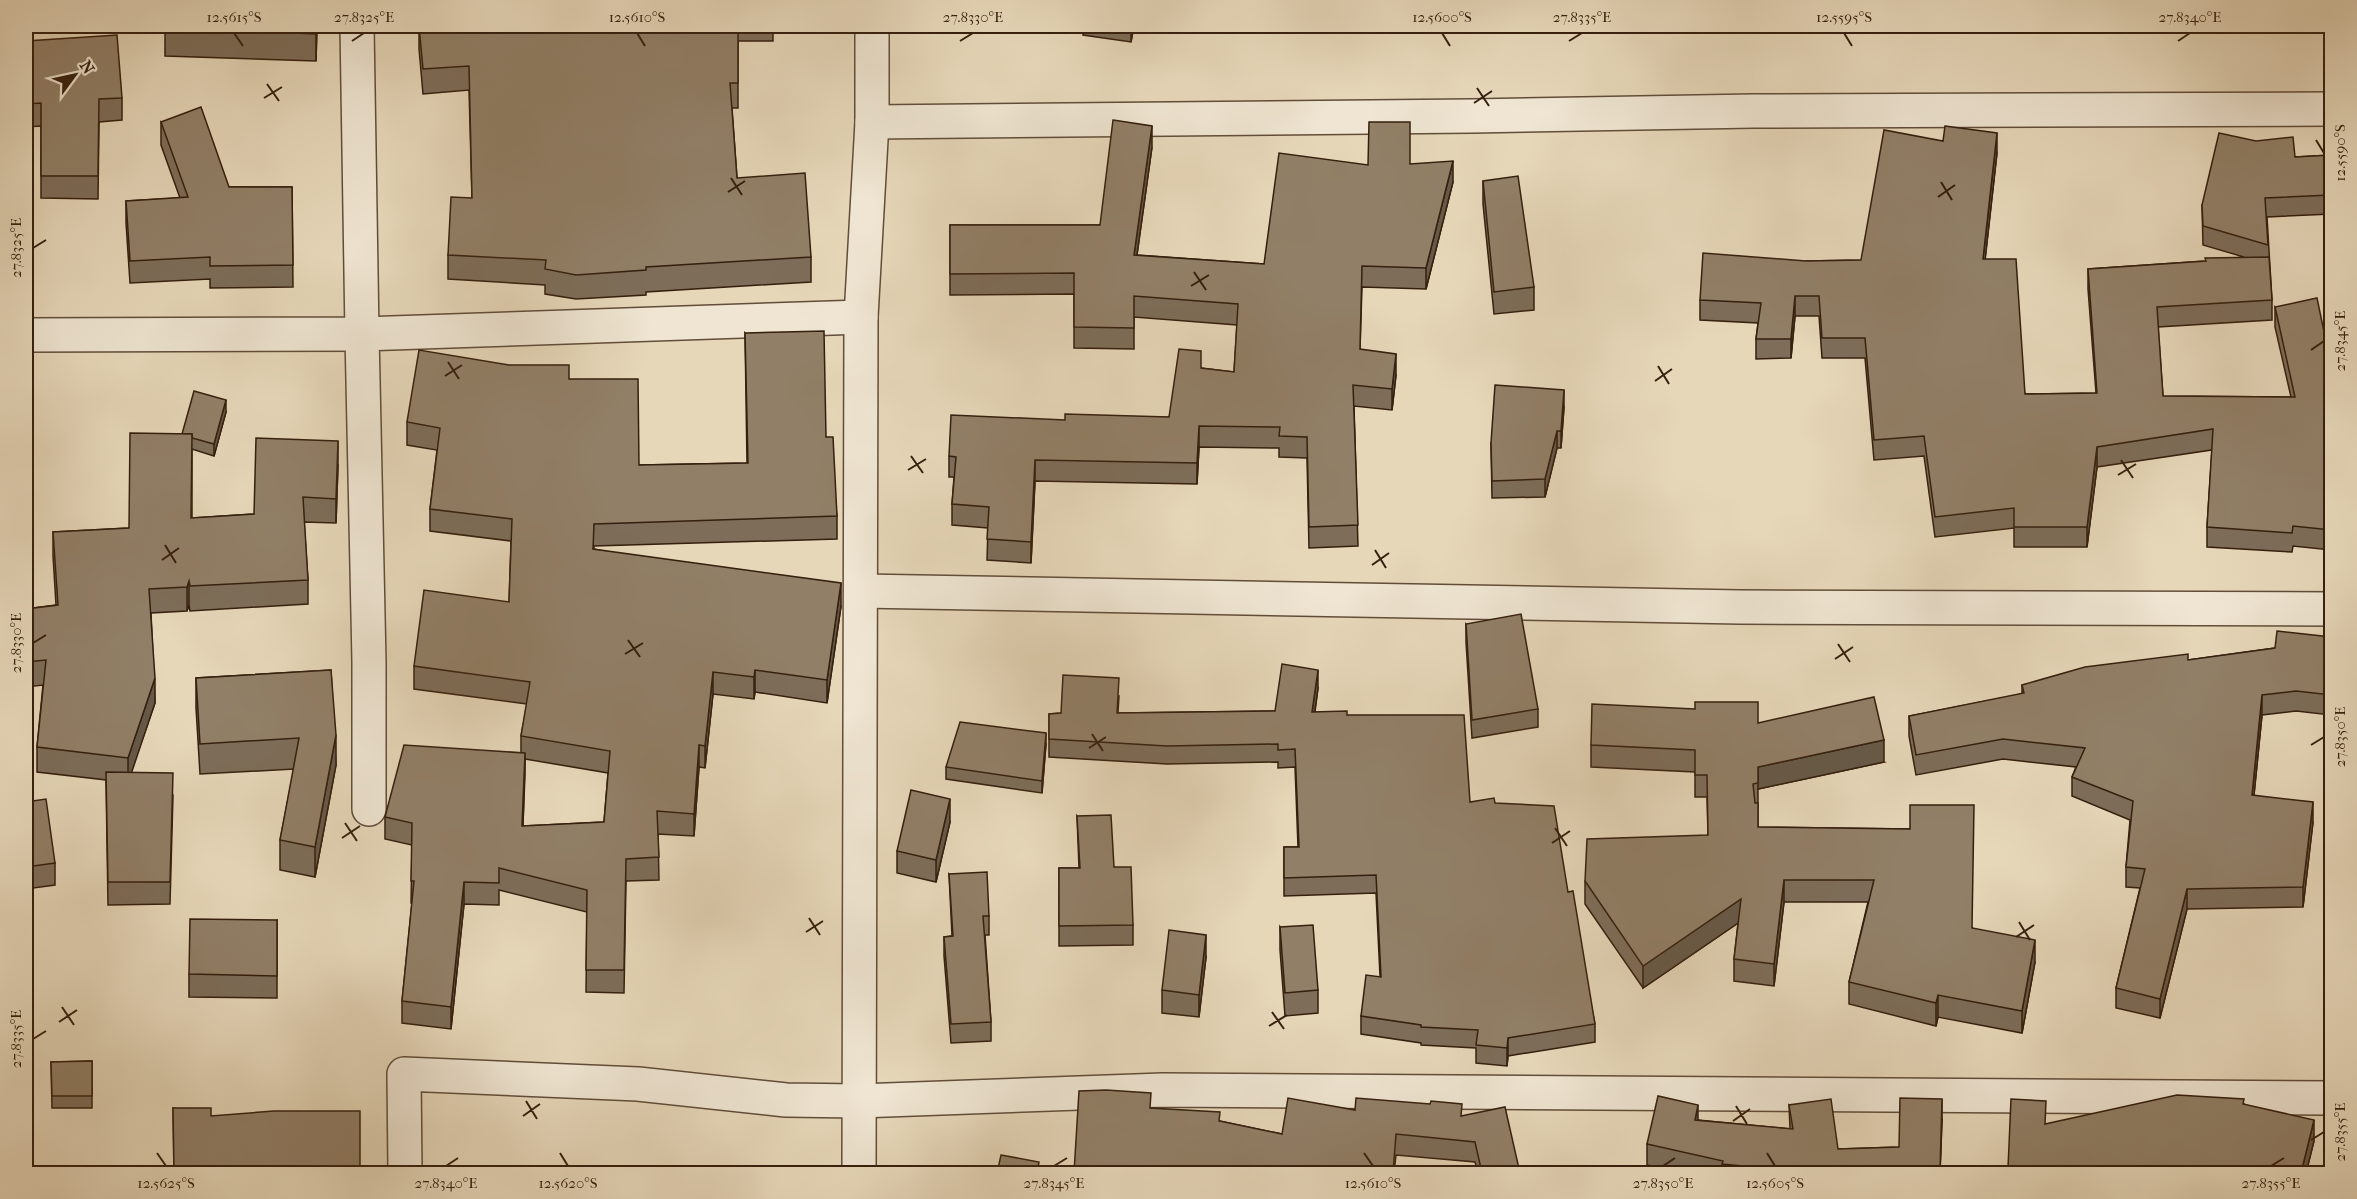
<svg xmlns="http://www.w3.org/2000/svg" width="2357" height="1199" viewBox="0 0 2357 1199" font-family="'IM FELL French Canon',serif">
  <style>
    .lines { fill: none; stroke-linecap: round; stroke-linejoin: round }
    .street-casing { stroke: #614d39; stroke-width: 36 }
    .street { stroke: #efe5d2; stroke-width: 33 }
    .wall { fill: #7d6d59; stroke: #351f0e; stroke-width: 1.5; fill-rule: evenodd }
    .shaded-wall { fill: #665948; stroke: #351f0e; stroke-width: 1.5 }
    .building { fill: #917f67; stroke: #351f0e; stroke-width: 1.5 }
    .ticks { fill: none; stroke: #351f0e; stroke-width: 2 }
    .neatline { fill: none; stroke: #351f0e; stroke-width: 2 }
    .ticks-label { font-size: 15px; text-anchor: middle; fill: #351f0e }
  </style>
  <rect width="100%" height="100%" fill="#e6d7b9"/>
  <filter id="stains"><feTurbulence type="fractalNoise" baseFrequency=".00333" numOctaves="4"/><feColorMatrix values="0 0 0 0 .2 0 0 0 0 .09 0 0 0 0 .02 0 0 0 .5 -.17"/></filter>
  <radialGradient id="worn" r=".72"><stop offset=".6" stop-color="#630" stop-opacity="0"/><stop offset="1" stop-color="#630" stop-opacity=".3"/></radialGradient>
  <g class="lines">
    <defs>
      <g id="street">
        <path d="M872,122l600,-6 282,-5 578,-2"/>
        <path d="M26,335l336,-1 -5,-308"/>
        <path d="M861,591l879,16 592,2"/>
        <path d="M369,809v-147l-7,-328 499,-17"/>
        <path d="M405,1174l-1,-100 234,10 148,16 73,1 304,-11 1169,8"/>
        <path d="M859,1174l2,-857 11,-195v-96"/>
      </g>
    </defs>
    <!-- street casing -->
    <use href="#street" class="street-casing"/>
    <!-- street -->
    <use href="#street" class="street"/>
  </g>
  <!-- wall -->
  <g class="wall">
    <path d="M165,26h152l-1,35 -151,-5z"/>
    <path d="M419,26h354v15h-35v67h-6l5,70 74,79v25l-165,10v3l-70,4 -31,-5v-9l-97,-6v-24l24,-57 -3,-108 -46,4 -4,-45z"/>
    <path d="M1083,26h51l-3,16 -48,-7z"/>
    <path d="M26,41l96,57v22l-23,2 -1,77 -57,-1v-72l-15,1z"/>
    <path d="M161,122l68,65h63l1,100 -83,1v-9l-80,4 -4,-60v-22l54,-3 -19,-53z"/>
    <path d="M1152,147l-15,108 127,9 104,-99 42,-1 43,18 -27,107 -64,-2 -2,62 36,26 -4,35 -38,-4 4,140 -49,2 -2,-90 -28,-1v-9l-80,-1 -2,37 -162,-3 -4,82 -44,-3 1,-32 -36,-3v-21l2,-27h-5v-21l116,-36 104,-3 32,-49 33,4 3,-47 -103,-8v32l-60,-1v-54l-124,1v-70h150z"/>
    <path d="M1997,153l-12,106 40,135 71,-1 -8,-104v-20l117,-8 39,-4 -41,-12 -1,-40 93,-48 36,-2v59l-64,3 5,83v20l-114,7 5,69 128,1 -16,-70v-20l53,70h3v173l-38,-4 -1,6 -85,-5v-20l5,-77 -115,17 -10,80h-73v-19l-79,9 -11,-81 -50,4 -9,-102h-43l-3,-42h-24l-4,42 -35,1v-20l2,-16 -58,-3v-20l106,-39 55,-1z"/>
    <path d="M1483,181l51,106v23l-40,4 -11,-110z"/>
    <path d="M745,333l81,104 11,79v23l-243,7v3l247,57 -14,97 -72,-11 -1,7 -41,-5 -8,74 -6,-1 -5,69 -36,-2 1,46 -33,1 -2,112 -38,-1 1,-80 -88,-22v15l-35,-1 -13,125 -49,-6v-22l10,-98h-1l1,-58 -27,-6v-22l136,-64v-17l6,-32 -113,-15v-23l95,-64 2,-61 -81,-10v-22l7,-59 -30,-5v-23l162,-43 70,86 108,-2zM525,759l83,14 -4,49 -81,4z"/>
    <path d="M1564,407l-3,41h-4l-12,49 -53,1 -1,-55z"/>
    <path d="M226,412l-12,44 -22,-7v69l62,-4 84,-49 -2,58 -32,-1 4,58v24l-118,7 -1,-6 -2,6 -36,2 4,90 -24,69 42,23 -3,109 -62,1 -2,-125 -69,-8v-25l6,-62 -17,2v-78l30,-4 -3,-49v-24l76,-4 53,-94z"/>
    <path d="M1466,624l72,85v18l-66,11 -6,-96z"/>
    <path d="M2331,637v78l-35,-4 -34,4 -8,80 59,27 -10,85 -116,2 -27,109 -44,-10v-20l24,-100 -14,-1v-20l4,-47 -58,-24v-19l4,-10 -73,-8 -87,16 -7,-39v-20l113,-22v-9l166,-25 87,-12z"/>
    <path d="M331,670l5,95 -21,112 -35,-7v-30l14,-71 -94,5 -4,-66v-30z"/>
    <path d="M1318,688l-3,24 32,3 123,87 25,1 73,89 27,132v18l-87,14 -1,10 -31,-3v-15l-55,-3v-2l-60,-9v-18l19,-40 -4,-83 -92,3v-49h14l-3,-80 -17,1v-6l-111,2 -118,-7v-43l12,-1 58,-17 -1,17 157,-2z"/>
    <path d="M1758,723l126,39 -126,27v38l152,2 62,99 63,34 -13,71 -84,-16 -2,9 -87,-22v-22l19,-80h-84l-10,84 -40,-5v-22l4,-36 -95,65 -58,-84v-23l123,-46 -1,-38h-12v-25l-104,-5v-22z"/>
    <path d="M1046,744l-4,49 -96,-14v-12z"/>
    <path d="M26,802l29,61v22l-29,4z"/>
    <path d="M1077,816l37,51 19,58v20l-74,1v-78h20z"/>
    <path d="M950,822l-14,60 -39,-9v-22z"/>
    <path d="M2331,870v52h-2v-22z"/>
    <path d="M949,874l40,42v19h-4l6,87v19l-40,2 -7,-87v-19l8,-1z"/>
    <path d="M277,920v78l-88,-1v-23z"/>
    <path d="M1280,927l38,63v23l-33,3 -5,-66z"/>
    <path d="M1206,957l-7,60 -37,-4v-23z"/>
    <path d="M92,1061v47h-40l-1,-46z"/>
    <path d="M2244,1104l70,37 -8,32h-620l-39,-8v-21l51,-24 92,9 -1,-24 49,44 61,-2 43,-27 -2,52 63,-1 5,-3 38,-44z"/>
    <path d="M173,1108l38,8 149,57h-186z"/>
    <path d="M1151,1108l69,13 62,13 73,-24 107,6 58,57h-42l-3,-11 -79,-7 -2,18z"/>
  </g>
  <!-- shaded-wall -->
  <g class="shaded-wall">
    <path d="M316,26h1l-1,35z"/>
    <path d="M1131,26h3l-3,16z"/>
    <path d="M1152,126v21l-18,129v-21z"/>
    <path d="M1997,133v20l-14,126v-20z"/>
    <path d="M1453,161v21l-27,107v-21z"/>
    <path d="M1795,296v20l-4,42v-19z"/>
    <path d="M1396,354v21l-4,35v-21z"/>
    <path d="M1564,390v17l-3,41v-17z"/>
    <path d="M226,400v12l-12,44v-12z"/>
    <path d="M1199,426v21l-2,37v-21z"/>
    <path d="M1557,431v17l-12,49v-18z"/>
    <path d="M338,441v24l-2,58v-24z"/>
    <path d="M2097,447v20l-10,80v-20z"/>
    <path d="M1035,460v21l-4,82v-21z"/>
    <path d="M189,581v24l-2,6v-24z"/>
    <path d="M841,583v23l-14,97v-23z"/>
    <path d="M755,670v22l-1,7v-22z"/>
    <path d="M1318,670v18l-6,42v-18z"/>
    <path d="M713,672v22l-8,74v-22z"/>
    <path d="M155,678v25l-27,80v-25z"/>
    <path d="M2262,695v20l-10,100v-20z"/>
    <path d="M1046,733v11l-4,49v-12z"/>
    <path d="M336,735v30l-21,112v-30z"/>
    <path d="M1884,740v22l-126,27v-22z"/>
    <path d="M699,745v22l-5,69v-22z"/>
    <path d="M525,753v22l-3,73v-22z"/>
    <path d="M950,799v23l-14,60v-22z"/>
    <path d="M2313,802v20l-10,85v-20z"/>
    <path d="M1784,880v22l-10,84v-22z"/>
    <path d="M464,882v22l-13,125v-22z"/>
    <path d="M2187,889v20l-27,109v-19z"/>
    <path d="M1741,899v22l-98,67v-22z"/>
    <path d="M1206,935v22l-7,60v-22z"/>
    <path d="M2035,940v22l-13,71v-22z"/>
    <path d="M1938,995v22l-2,9v-23z"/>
    <path d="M1508,1038v18l-1,10v-18z"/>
    <path d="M1942,1099v21l-2,53z"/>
    <path d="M1698,1105v21l-3,-6z"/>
    <path d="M2314,1120v21l-8,32h-5z"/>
  </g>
  <!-- building -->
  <g class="building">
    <path d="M165,26h151v8l-151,-6z"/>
    <path d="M419,26h319v57h-8l7,95 68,-5 6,84 -165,10v3l-70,5 -31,-6 1,-9 -98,-5 3,-58 21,1 -3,-132 -46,3z"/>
    <path d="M117,35l5,63 -23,1 -1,77h-57v-73l-15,1v-63z"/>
    <path d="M201,107l28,80h63l1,78 -83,1v-9l-80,4 -4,-60 62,-4 -27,-75z"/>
    <path d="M1113,120l39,6 -18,129 130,9 15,-111 89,12 1,-43h41v42l43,-3 -27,107 -64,-2 -2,83 36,5 -4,35 -39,-4 5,140 -49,2 -2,-90 -28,-1 1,-9 -81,-1 -2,37 -162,-3 -4,82 -44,-3 2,-32 -37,-3 4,-47 -7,-1 2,-41 114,5v-6l104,3 10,-68 22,2v17l33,4 4,-68 -104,-8v32l-60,-1v-54l-124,1v-49h150z"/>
    <path d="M1945,126l52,7 -14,126h33l9,135 72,-1 -9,-124 118,-8 -1,-3 64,-1 3,43 -115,7 6,89 132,1 -20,-90 42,-9 11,53v26h3v153l-38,-4 -1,7 -85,-6 6,-98 -116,18 -10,80h-73v-19l-79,9 -11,-81 -50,4 -9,-102h-43l-3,-42h-24l-4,43h-35l5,-36 -61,-3 3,-47 103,8 55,-1 23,-130 59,11z"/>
    <path d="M2219,133l37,8 37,-4 2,20 36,-2v40l-66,3 3,47 -65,-19 -1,-21z"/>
    <path d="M1518,176l16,111 -40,5 -11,-111z"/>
    <path d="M824,331l2,106h7l4,79 -243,8 -1,25 248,34 -14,97 -72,-10 -1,7 -41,-5 -8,74 -6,-1 -5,69 -37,-3 2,46 -33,2 -2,111h-38l1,-80 -88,-22v15l-35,-1 -13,125 -49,-6 12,-120h-3l1,-58 -27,-6 19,-72 121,8 -3,73 82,-4 6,-71 -89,-15 9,-54 -116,-16 10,-76 85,12 3,-83 -82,-10 10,-81 -33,-6 12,-72 90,15h60v14h69l1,86 109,-2 -3,-130z"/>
    <path d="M1495,385l69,5 -3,41h-4l-12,48 -53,2 -1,-38z"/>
    <path d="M194,391l32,9 -12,44 -22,-6v-4h-10z"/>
    <path d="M130,433l62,1 -1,84 63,-4 2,-76 82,3 -2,58 -33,-2 5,83 -118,6 -1,-5 -2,6 -38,2 6,89 -27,80 -91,-11 9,-87 -20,2v-53l32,-4 -5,-73 76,-4z"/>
    <path d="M1521,614l17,95 -66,11 -6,-96z"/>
    <path d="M2277,631l54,6v58l-35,-4 -34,4 -10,100 61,7 -10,85 -116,2 -27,110 -44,-11 29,-119 -19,-2 7,-66 -61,-24 13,-29 -82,-9 -87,16 -7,-39 115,-23 -2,-8 63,-18 103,-13v6l87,-12z"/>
    <path d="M1282,664l36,6 -6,42 35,-1v4h117l6,87 24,-4 1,5 59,3 14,86 5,-1 22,133 -87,14 -1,10 -31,-3 2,-15 -57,-3v-2l-60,-9 5,-41 15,2 -5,-102 -92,3v-31h15l-4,-98 -17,1v-6l-111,2 -118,-7v-25l12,-1 2,-38 56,3 -2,35 158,-2z"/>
    <path d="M331,670l5,65 -21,112 -35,-7 19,-102 -99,6 -4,-66z"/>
    <path d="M1874,697l10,43 -126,27v16l-5,1 2,19h3v24l152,2v-24h64l-2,123 63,12 -13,71 -84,-16 -2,8 -87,-21 25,-102h-90l-10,84 -40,-5 7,-60 -98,67 -58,-85 2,-42 121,-4 -1,-60h-12v-25l-104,-5 1,-41 103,5v-7h63v21z"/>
    <path d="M960,722l86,11 -4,48 -96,-14z"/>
    <path d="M106,772l67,1 -3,109h-62z"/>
    <path d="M911,790l39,9 -14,61 -39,-9z"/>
    <path d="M46,799l9,64 -29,4v-65z"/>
    <path d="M1111,815l3,52h17l2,58 -74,1v-58h21l-3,-52z"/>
    <path d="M2331,870v30h-2z"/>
    <path d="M987,872l2,44h-6l8,106 -40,2 -7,-87 9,-1 -4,-62z"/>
    <path d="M190,919l87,1v56l-88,-2z"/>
    <path d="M1313,925l5,65 -33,3 -5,-66z"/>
    <path d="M1169,930l37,5 -7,60 -37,-5z"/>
    <path d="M92,1061v35h-40l-1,-34z"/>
    <path d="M1106,1090l45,3 -1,15 70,4 -1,9 63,13 6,-36 67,12 1,-12 74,6 1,-3 31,3 -1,12 44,-9 15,66h-38l-7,-31 -79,-8 -3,39h-319l5,-82z"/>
    <path d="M2177,1095l67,4 -1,5 71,16 -13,53h-486l-93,-9 1,-3 -76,-17 11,-48 40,9 -3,15 98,9 -4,-24 42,-6 7,50 61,-2 1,-49 42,1 -2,73 63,-1v-4l5,1 3,-69 35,2 -1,23z"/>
    <path d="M173,1108h38v8l63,-5h86v62h-186z"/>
    <path d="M1001,1155l38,7 -2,11h-40z"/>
  </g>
  <!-- ticks -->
  <path class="ticks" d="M234,33l9,13M637,33l8,13M1442,33l8,13M1844,33l8,13M352,41l12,-8M960,41l13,-8M1569,41l13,-8M2178,41l12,-8M267,84l12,17M1477,88l12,18M264,98l18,-11M1474,103l18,-12M2316,140l8,13M731,178l11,17M1941,182l11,18M728,192l17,-11M1938,197l17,-12M33,248l13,-8M1194,272l12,18M1191,286l18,-11M2311,350l13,-9M448,362l11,17M1658,366l11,18M445,376l17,-11M1655,381l17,-12M911,456l12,17M2121,460l12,18M908,470l18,-11M2118,475l18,-11M165,545l11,18M1375,550l11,18M162,560l17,-12M1372,565l17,-12M628,640l12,17M33,643l13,-8M1838,644l12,18M625,654l18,-11M1835,659l18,-12M1092,734l11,17M2311,745l13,-8M1089,748l17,-11M345,823l12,18M1555,828l12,18M342,838l18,-12M1552,843l18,-12M809,918l11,17M2019,922l11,18M806,932l17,-11M2016,937l18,-12M62,1007l12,18M1272,1012l12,17M59,1022l18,-12M1269,1026l18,-11M33,1039l13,-8M526,1101l11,18M1736,1106l11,18M523,1116l17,-12M1733,1121l17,-12M2311,1140l13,-8M157,1153l9,13M560,1153l8,13M1364,1153l9,13M1767,1153l8,13M446,1166l12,-8M1054,1166l13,-8M1663,1166l12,-8M2271,1166l13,-8"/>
  <!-- margin -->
  <rect width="2357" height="1199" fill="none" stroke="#e6d7b9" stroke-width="66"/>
  <!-- north arrow -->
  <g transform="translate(75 75) rotate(57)" stroke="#efe5d2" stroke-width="4.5" paint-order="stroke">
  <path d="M0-4.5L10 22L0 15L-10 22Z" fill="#351f0e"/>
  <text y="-9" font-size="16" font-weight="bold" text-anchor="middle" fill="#351f0e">N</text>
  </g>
  <rect x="33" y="33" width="2291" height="1133" class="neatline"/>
  <g class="ticks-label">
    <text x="234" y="22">12.5615°S</text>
    <text x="364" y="22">27.8325°E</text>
    <text x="637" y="22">12.5610°S</text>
    <text x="973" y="22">27.8330°E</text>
    <text x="1442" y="22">12.5600°S</text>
    <text x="1582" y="22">27.8335°E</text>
    <text x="1844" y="22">12.5595°S</text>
    <text x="2190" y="22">27.8340°E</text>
    <text transform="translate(2340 153) rotate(-90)" y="5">12.5590°S</text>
    <text transform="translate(16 248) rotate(-90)" y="5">27.8325°E</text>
    <text transform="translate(2340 341) rotate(-90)" y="5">27.8345°E</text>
    <text transform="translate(16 643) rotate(-90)" y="5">27.8330°E</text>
    <text transform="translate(2340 737) rotate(-90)" y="5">27.8350°E</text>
    <text transform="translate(16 1039) rotate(-90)" y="5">27.8335°E</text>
    <text transform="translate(2340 1132) rotate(-90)" y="5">27.8355°E</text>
    <text x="166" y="1188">12.5625°S</text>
    <text x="446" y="1188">27.8340°E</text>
    <text x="568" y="1188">12.5620°S</text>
    <text x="1054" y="1188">27.8345°E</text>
    <text x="1373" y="1188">12.5610°S</text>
    <text x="1663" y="1188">27.8350°E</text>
    <text x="1775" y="1188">12.5605°S</text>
    <text x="2271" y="1188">27.8355°E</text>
  </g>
  <rect width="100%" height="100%" filter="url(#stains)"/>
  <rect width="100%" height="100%" fill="url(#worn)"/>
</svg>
